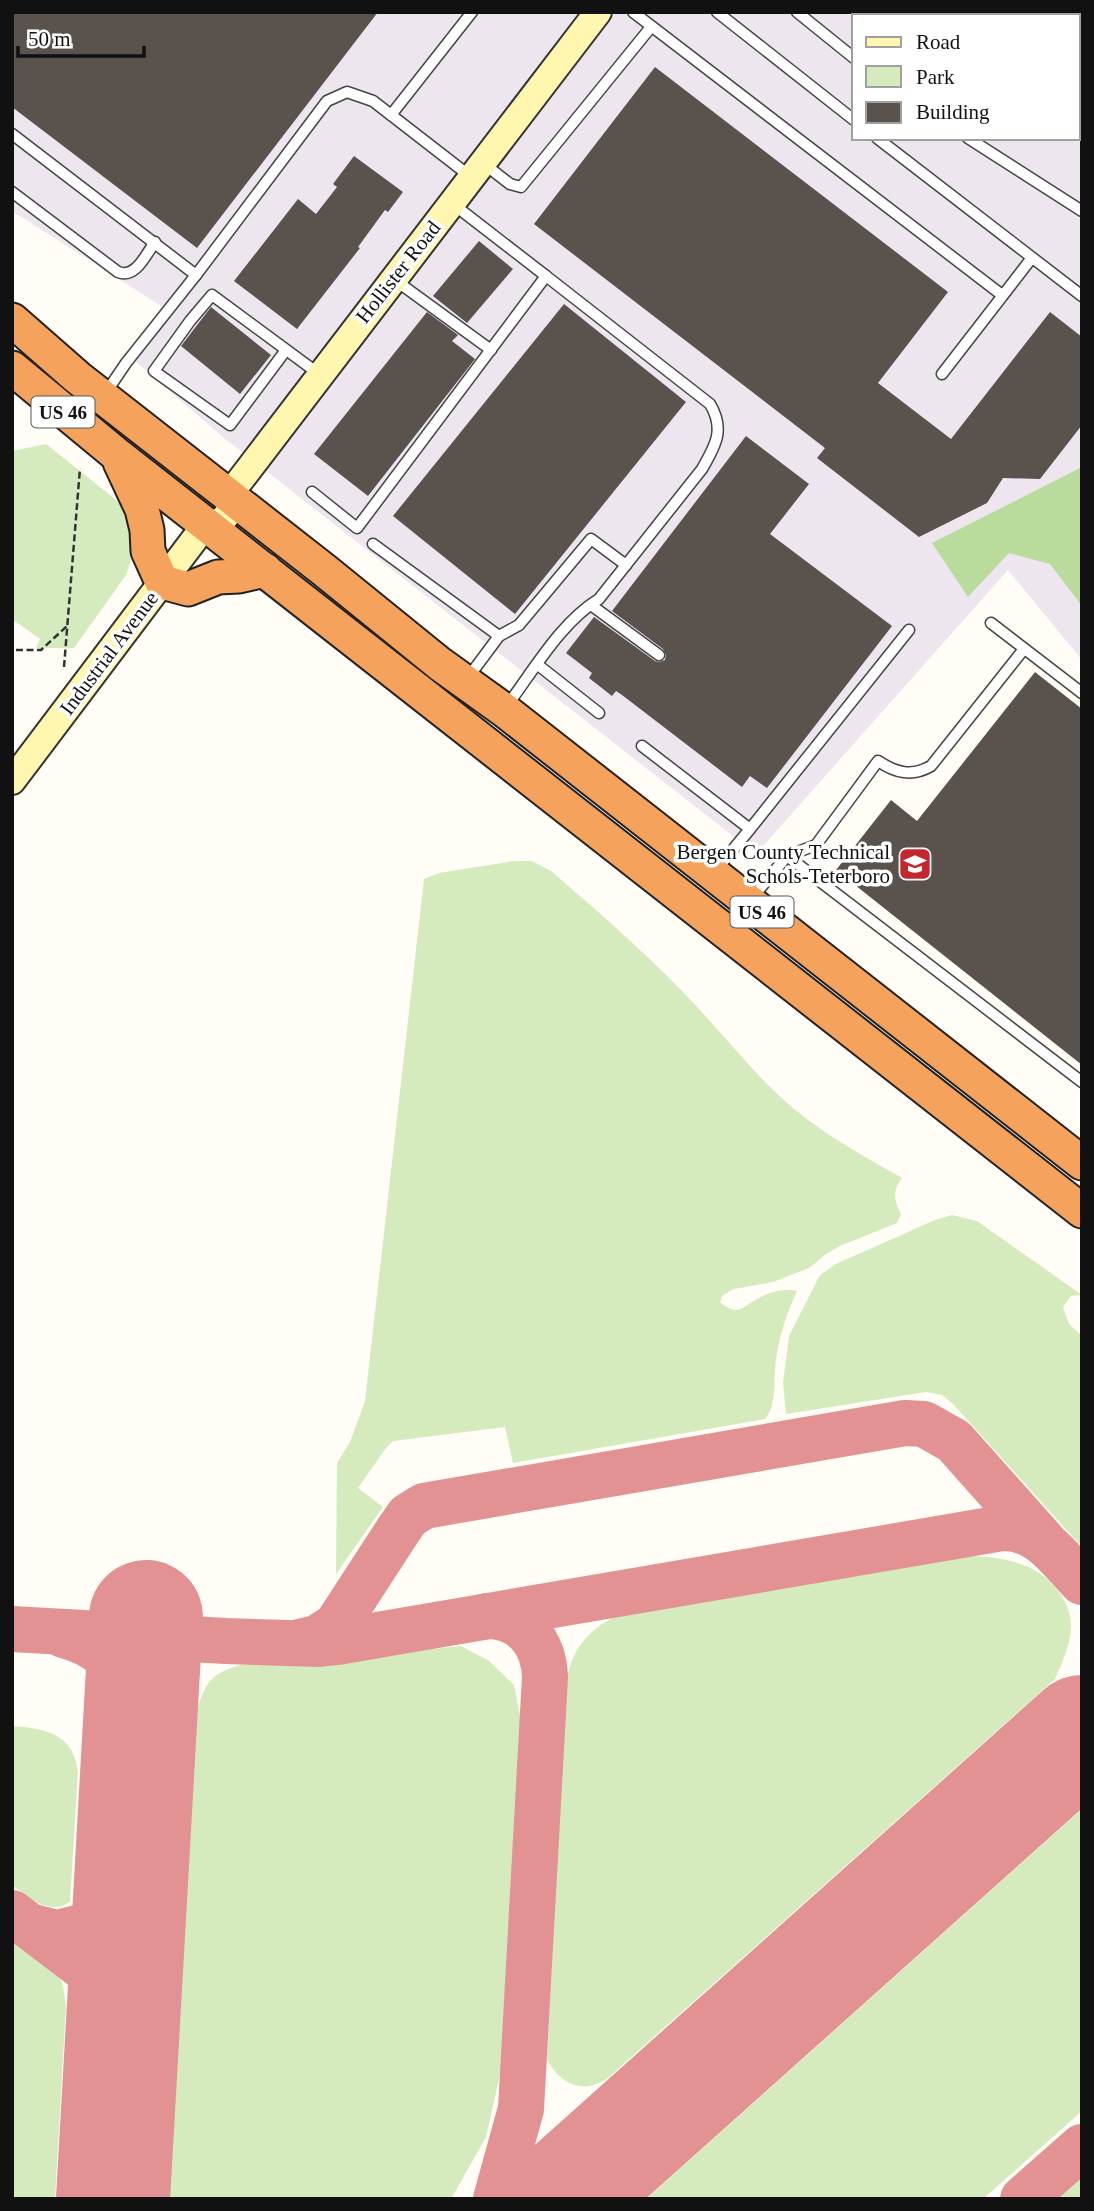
<svg xmlns="http://www.w3.org/2000/svg" width="1094" height="2211" viewBox="0 0 1094 2211" font-family="Georgia,serif">
  <style>
    .industrial { fill: #eee6ef; fill-rule: evenodd }
    .green { fill: #d5ebbd }
    .forest { fill: #b9dc9c }
    .lines { fill: none; stroke-linecap: round; stroke-linejoin: round }
    .taxiway { stroke: #e29292; stroke-width: 46 }
    .runway { stroke: #e29292; stroke-width: 114 }
    .building { fill: #5a524d }
    .lane-casing { stroke: #444; stroke-width: 13 }
    .secondary-casing { stroke: #333; stroke-width: 30 }
    .highway-casing { stroke: #222; stroke-width: 37 }
    .path { stroke: #333; stroke-width: 2.5; stroke-dasharray: 7 3.5; stroke-linecap: butt }
    .lane { stroke: #fff; stroke-width: 10 }
    .secondary { stroke: #fff6b0; stroke-width: 26 }
    .highway { stroke: #f5a25d; stroke-width: 33 }
    .labels { text-anchor: middle; dominant-baseline: central; stroke-width: 7; stroke-linejoin: round; paint-order: stroke }
    .shield { fill: #fff; stroke: #585858; stroke-width: 2 }
    .shield-label { font-size: 19px; font-weight: bold; fill: #111 }
    .street-label { font-size: 21px; fill: #111; stroke: #fff }
    .poi-label { font-size: 21px; fill: #111; stroke: #fff; text-anchor: end }
  </style>
  <rect width="100%" height="100%" fill="#fffdf5"/>
  <!-- industrial -->
  <path class="industrial" d="M12,12h1070v648l-74,-90 -252,284 -532,-416 -90,-78 38,-47 -160,-102zM854,16h224v122h-224z"/>
  <!-- green -->
  <g class="green">
    <path d="M46,444l74,59 7,10 6,34 -2,13 -5,15 -52,73h-38l4,-9 -28,-20v-168z"/>
    <path d="M514,861h18l19,10c51,44 102,88 148,138 31,33 60,71 95,100 33,27 71,48 108,69 -10,13 -8,22 -1,36l-4,9 -57,23 -14,8 -17,14 -36,14 -39,7 -11,6 -3,7c18,16 23,4 39,-4 11,-6 25,-10 38,-7 -10,22 -18,45 -21,69 -3,19 2,44 -11,59l-252,44 -8,-36 -112,14 -7,7 -28,40 25,19 -47,67 1,-111 13,-21 15,-41 59,-522 15,-6z"/>
    <path d="M952,1215l25,6 105,74 -11,1 -8,11 6,17 13,12v211l-129,-143 -11,-9 -16,-3 -140,22 -3,-31 6,-47 31,-61 16,-11 99,-44z"/>
    <path d="M969,1556c35,1 72,7 92,39 6,9 10,20 10,31 0,18 -9,37 -16,53l-446,398c-24,19 -50,7 -62,-18l19,-373c4,-35 21,-56 52,-71z"/>
    <path d="M461,1646l28,15 25,24 7,35 -21,355 -14,62 -35,62h-282l27,-486c5,-15 9,-32 24,-40 28,-15 45,-7 74,-7 16,0 33,-1 49,-3 39,-4 78,-14 118,-17z"/>
    <path d="M12,1726c33,2 62,8 66,46l-8,130c-22,14 -40,-4 -58,-17z"/>
    <path d="M1082,1809v302l-99,88h-337z"/>
    <path d="M12,1935c17,13 43,26 50,48 2,7 3,16 4,23l-11,193h-43z"/>
    <path d="M1082,2174v25h-28z"/>
  </g>
  <!-- forest -->
  <path class="forest" d="M1082,467v139l-32,-42 -41,-11 -41,44 -36,-54z"/>
  <g class="lines">
    <!-- taxiway -->
    <g class="taxiway">
      <path d="M487,1616c36,0 57,27 58,61l-24,432 -25,90"/>
      <path d="M12,1629l214,12 93,3 18,-2 665,-114c37,-1 56,29 80,54"/>
      <path d="M64,1635c51,14 60,42 76,87"/>
      <path d="M300,1642l17,-4 19,-12 63,-97 9,-13 16,-10 481,-83 19,1 30,17 89,100"/>
      <path d="M12,1913l80,61 19,36 10,49"/>
      <path d="M29,1926l28,7 28,-7 27,-18 20,-41"/>
      <path d="M1023,2199l59,-52"/>
    </g>
    <!-- runway -->
    <g class="runway">
      <path d="M113,2199l33,-582"/>
      <path d="M560,2199l522,-467"/>
    </g>
  </g>
  <!-- building -->
  <g class="building">
    <path d="M12,12h366l-181,236 -185,-141z"/>
    <path d="M655,67l293,225 -70,91 73,56 99,-127 32,25v88l-42,54 -37,-1 -16,25 -68,34 -102,-79 8,-10 -291,-224z"/>
    <path d="M354,156l49,36 -15,20 -3,-2 -27,37 2,1 -63,81 -63,-48 64,-82 18,15 21,-27 -4,-3z"/>
    <path d="M479,241l34,28 -46,54 -34,-27z"/>
    <path d="M564,304l122,98 -171,212 -122,-98z"/>
    <path d="M211,307l60,48 -31,39 -59,-48z"/>
    <path d="M427,312l31,23 -6,6 23,18 -107,137 -54,-42z"/>
    <path d="M746,436l63,48 -39,50 122,92 -125,162 -17,-12 -8,11 -120,-92 -6,-4 -4,5 -23,-18 3,-5 -26,-20 28,-36 61,44 4,1 6,-2 1,-5 -3,-6 -51,-38z"/>
    <path d="M1035,672l47,37v356l-246,-195 55,-70 26,21z"/>
  </g>
  <g class="lines">
    <defs>
      <g id="lane">
        <path d="M633,12l369,283"/>
        <path d="M717,12l137,108"/>
        <path d="M797,12l57,46"/>
        <path d="M391,115l81,-103"/>
        <path d="M12,134l184,141 -70,88 -21,31"/>
        <path d="M877,138l205,158"/>
        <path d="M968,138l114,73"/>
        <path d="M483,163l27,21 11,3 130,-160"/>
        <path d="M12,192l106,80c18,7 28,-18 37,-30"/>
        <path d="M196,275l131,-174 20,-9 26,9 98,76"/>
        <path d="M395,280l96,70"/>
        <path d="M286,350l-56,75 -76,-54 36,-50 22,-26 107,79"/>
        <path d="M942,374l89,-115"/>
        <path d="M312,492l45,36 189,-252 -93,-72"/>
        <path d="M373,544l126,92"/>
        <path d="M591,605l68,50"/>
        <path d="M991,623l91,70"/>
        <path d="M538,665l61,48"/>
        <path d="M467,679l32,-43 20,-11 72,-86 35,26"/>
        <path d="M506,707c28,-37 54,-84 93,-108l103,-130c14,-24 23,-40 8,-65l-164,-128"/>
        <path d="M642,746l108,83 -34,41"/>
        <path d="M750,829l159,-199"/>
        <path d="M787,856l295,226"/>
        <path d="M752,898l35,-42 29,-11 62,-84c18,12 34,16 53,5l93,-117"/>
      </g>
      <path id="secondary" d="M12,781l194,-257 16,-3 11,-14 -4,-12 369,-483"/>
      <g id="highway">
        <path d="M12,320l65,57 247,193 116,94 64,46 578,453"/>
        <path d="M12,368l104,86 966,757"/>
        <path d="M120,462l22,47 5,21 1,21 14,31 26,7 30,-12 21,-1 26,-6"/>
      </g>
    </defs>
    <!-- lane casing -->
    <use href="#lane" class="lane-casing"/>
    <!-- secondary casing -->
    <use href="#secondary" class="secondary-casing"/>
    <!-- highway casing -->
    <use href="#highway" class="highway-casing"/>
    <!-- path -->
    <g class="path">
      <path d="M16,650h25l26,-24"/>
      <path d="M64,667l16,-199"/>
    </g>
    <!-- lane -->
    <use href="#lane" class="lane"/>
    <!-- secondary -->
    <use href="#secondary" class="secondary"/>
    <!-- highway -->
    <use href="#highway" class="highway"/>
  </g>
  <!-- icons -->
  <defs>
    <symbol id="school-square" viewBox="-11 -11 22 22"><rect x="-9" y="-9" width="18" height="18" rx="4" fill="#c4262e" stroke="#fff"/><path d="M0-5L7-2L0 1L-7-2ZM-4 1L0 2.5L4 1V4Q0 6-4 4Z" fill="#fff"/></symbol>
  </defs>
  <g fill-rule="evenodd">
    <use href="#school-square" x="896" y="845" width="38" height="38"/>
  </g>
  <g class="labels">
    <!-- shield labels -->
    <g class="shield">
      <rect x="31.5" y="396.5" width="63" height="31" rx="5"/>
      <rect x="730.5" y="896.5" width="63" height="31" rx="5"/>
    </g>
    <g class="shield-label">
      <text x="63" y="412">US 46</text>
      <text x="762" y="912">US 46</text>
    </g>
    <!-- street labels -->
    <g class="street-label">
      <text transform="translate(398 272) rotate(-52)">Hollister Road</text>
      <text transform="translate(109 653) rotate(-53)">Industrial Avenue</text>
    </g>
    <!-- poi labels -->
    <g class="poi-label">
      <text x="890" y="852">Bergen County Technical<tspan x="890" dy="24">Schols-Teterboro</tspan></text>
    </g>
  </g>
  <!-- border -->
  <rect width="1094" height="2211" fill="none" stroke="#111111" stroke-width="28"/>
  <!-- legend -->
  <rect x="852" y="14" width="228" height="126" fill="#ffffff" stroke="#a0a0a0" stroke-width="2"/>
  <rect x="866" y="37" width="35" height="10" fill="#fff6b0" stroke="#a0a0a0" stroke-width="2"/>
  <text x="916" y="49" font-size="21" fill="#111111">Road</text>
  <rect x="866" y="66" width="35" height="21" fill="#d5ebbd" stroke="#a0a0a0" stroke-width="2"/>
  <text x="916" y="84" font-size="21" fill="#111111">Park</text>
  <rect x="866" y="102" width="35" height="21" fill="#5a524d" stroke="#a0a0a0" stroke-width="2"/>
  <text x="916" y="119" font-size="21" fill="#111111">Building</text>
  <!-- scale -->
  <path d="M18 46v10h126v-10" fill="none" stroke="#111111" stroke-width="3.5"/>
  <text x="28" y="46" font-size="21" fill="#111111" stroke="#ffffff" stroke-width="5" paint-order="stroke">50 m</text>
</svg>
